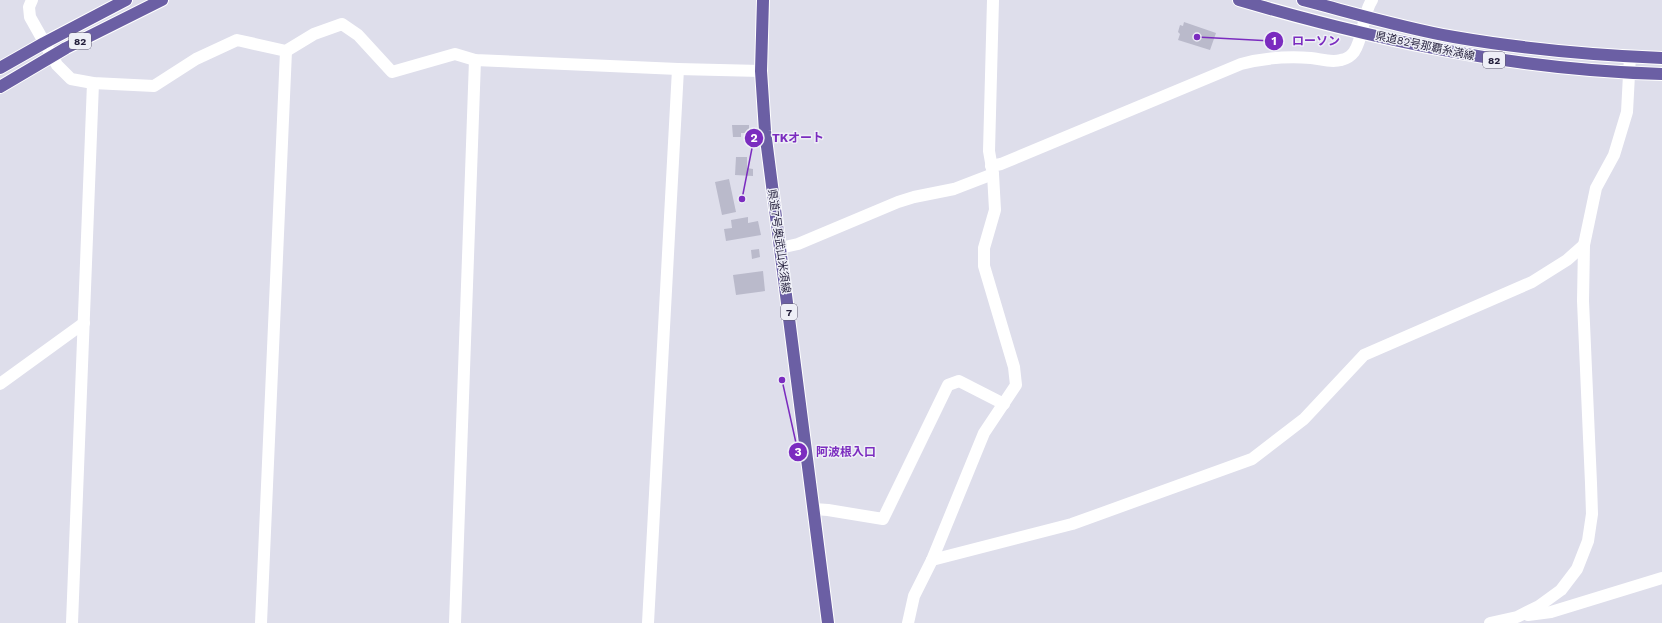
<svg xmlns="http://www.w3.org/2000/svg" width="1662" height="623" viewBox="0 0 1662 623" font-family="'Work Sans','Noto Sans JP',sans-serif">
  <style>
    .building { fill: #babacb }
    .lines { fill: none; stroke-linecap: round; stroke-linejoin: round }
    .major-casing { stroke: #fff; stroke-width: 14 }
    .minor { stroke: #fff; stroke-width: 12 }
    .major { stroke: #6b5fa4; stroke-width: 12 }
    .labels { text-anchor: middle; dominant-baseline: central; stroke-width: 3; stroke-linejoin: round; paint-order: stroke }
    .shield { fill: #eeeff7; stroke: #605d73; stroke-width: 1 }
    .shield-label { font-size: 10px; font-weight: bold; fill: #231e3b }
    .street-label { font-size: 11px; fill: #231e3b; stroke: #eeeff7 }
    .leader { fill: none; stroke: #7b2cbf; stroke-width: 1.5 }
    .callout-dot { fill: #7b2cbf; stroke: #eeeff7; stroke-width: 1.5 }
    .mark-label { font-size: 12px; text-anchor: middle; font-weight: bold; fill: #fff }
    .callout-label { font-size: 12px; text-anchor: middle; font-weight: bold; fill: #7b2cbf; stroke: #eeeff7; stroke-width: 3; stroke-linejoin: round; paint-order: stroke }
  </style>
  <rect width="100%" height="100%" fill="#dedeeb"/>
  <!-- building -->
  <g class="building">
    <path d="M1184,22l32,11 -6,17 -32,-10 2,-6 -2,-2 2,-7 3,1z"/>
    <path d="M732,125h17v8h-8v4h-8z"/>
    <path d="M736,157h11v11l6,1v7l-18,-1z"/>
    <path d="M729,179l7,33 -14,3 -7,-33z"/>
    <path d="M748,217v6l10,-2 3,14 -35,6 -2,-12 8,-1 -1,-8z"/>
    <path d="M759,249l1,8 -8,2 -1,-9z"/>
    <path d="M763,271l2,20 -29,4 -3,-20z"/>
  </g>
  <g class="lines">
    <defs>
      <g id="major">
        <path d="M763,0l-2,71 4,60 63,492"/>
        <path d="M1239,0c140,41 276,70 423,74"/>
        <path d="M1303,0c50,13 100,28 151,37 69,12 138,18 208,21"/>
        <path d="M0,68l44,-25 82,-43"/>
        <path d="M0,87l66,-39 96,-48"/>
      </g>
    </defs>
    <!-- major casing -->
    <use href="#major" class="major-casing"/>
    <!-- minor -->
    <g class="minor">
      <path d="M32,0l-3,7 1,10 27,48 14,14 22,4 61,3 42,-27 41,-19 49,11 28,-17 28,-10 16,11 34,37 63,-18 20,6 203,9 83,2"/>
      <path d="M991,166l10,-2 240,-100c23,-6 46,-8 70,-6 10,1 20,5 30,2 5,-1 10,-4 13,-8 10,-15 8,-37 18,-52"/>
      <path d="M780,248l18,-4 100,-42 16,-5 40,-8 39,-15"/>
      <path d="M0,384l84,-61"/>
      <path d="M814,509l14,1 55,9 65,-134 11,-4 45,23"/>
      <path d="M932,560l140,-36 180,-65 52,-40 60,-64 168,-73 35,-22 17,-15"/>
      <path d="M1528,615l23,-3 111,-34"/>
      <path d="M72,623l21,-540"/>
      <path d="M261,623l25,-572"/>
      <path d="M455,623l20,-563"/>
      <path d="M648,623l30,-554"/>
      <path d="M908,623l6,-27 18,-36 52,-127 32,-48 -2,-18 -30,-101v-18l11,-38 -2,-36 -4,-23 4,-151"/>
      <path d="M1490,623l27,-6 22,-11 22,-16 16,-21 11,-28 4,-27 -1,-31 -8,-182 1,-56 12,-57 18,-33 13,-43 3,-56"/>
    </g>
    <!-- major -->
    <use href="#major" class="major"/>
  </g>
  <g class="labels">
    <!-- shield labels -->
    <g class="shield">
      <rect x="69" y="33" width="22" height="16" rx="3"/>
      <rect x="1483" y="52" width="22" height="16" rx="3"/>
      <rect x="781" y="304" width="16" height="16" rx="3"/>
    </g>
    <g class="shield-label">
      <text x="80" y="41">82</text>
      <text x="1494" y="60">82</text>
      <text x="789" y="312">7</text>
    </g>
    <!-- street labels -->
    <g class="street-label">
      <text transform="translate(1425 46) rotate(12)">県道82号那覇糸満線</text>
      <text transform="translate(779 241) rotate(82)">県道7号奥武山米須線</text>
    </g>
  </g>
  <!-- callouts -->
  <path class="leader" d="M1197 37L1274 41M742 199L754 138M782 380L798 452"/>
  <g class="callout-dot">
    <circle cx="1197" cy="37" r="4"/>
    <circle cx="742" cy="199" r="4"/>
    <circle cx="782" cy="380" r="4"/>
    <circle cx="1274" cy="41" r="10"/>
    <circle cx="754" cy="138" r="10"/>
    <circle cx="798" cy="452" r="10"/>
  </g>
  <g class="mark-label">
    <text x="1274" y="45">1</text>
    <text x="754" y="142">2</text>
    <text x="798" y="456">3</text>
  </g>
  <g class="callout-label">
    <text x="1316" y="45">ローソン</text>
    <text x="798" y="142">TKオート</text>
    <text x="846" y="456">阿波根入口</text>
  </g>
</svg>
